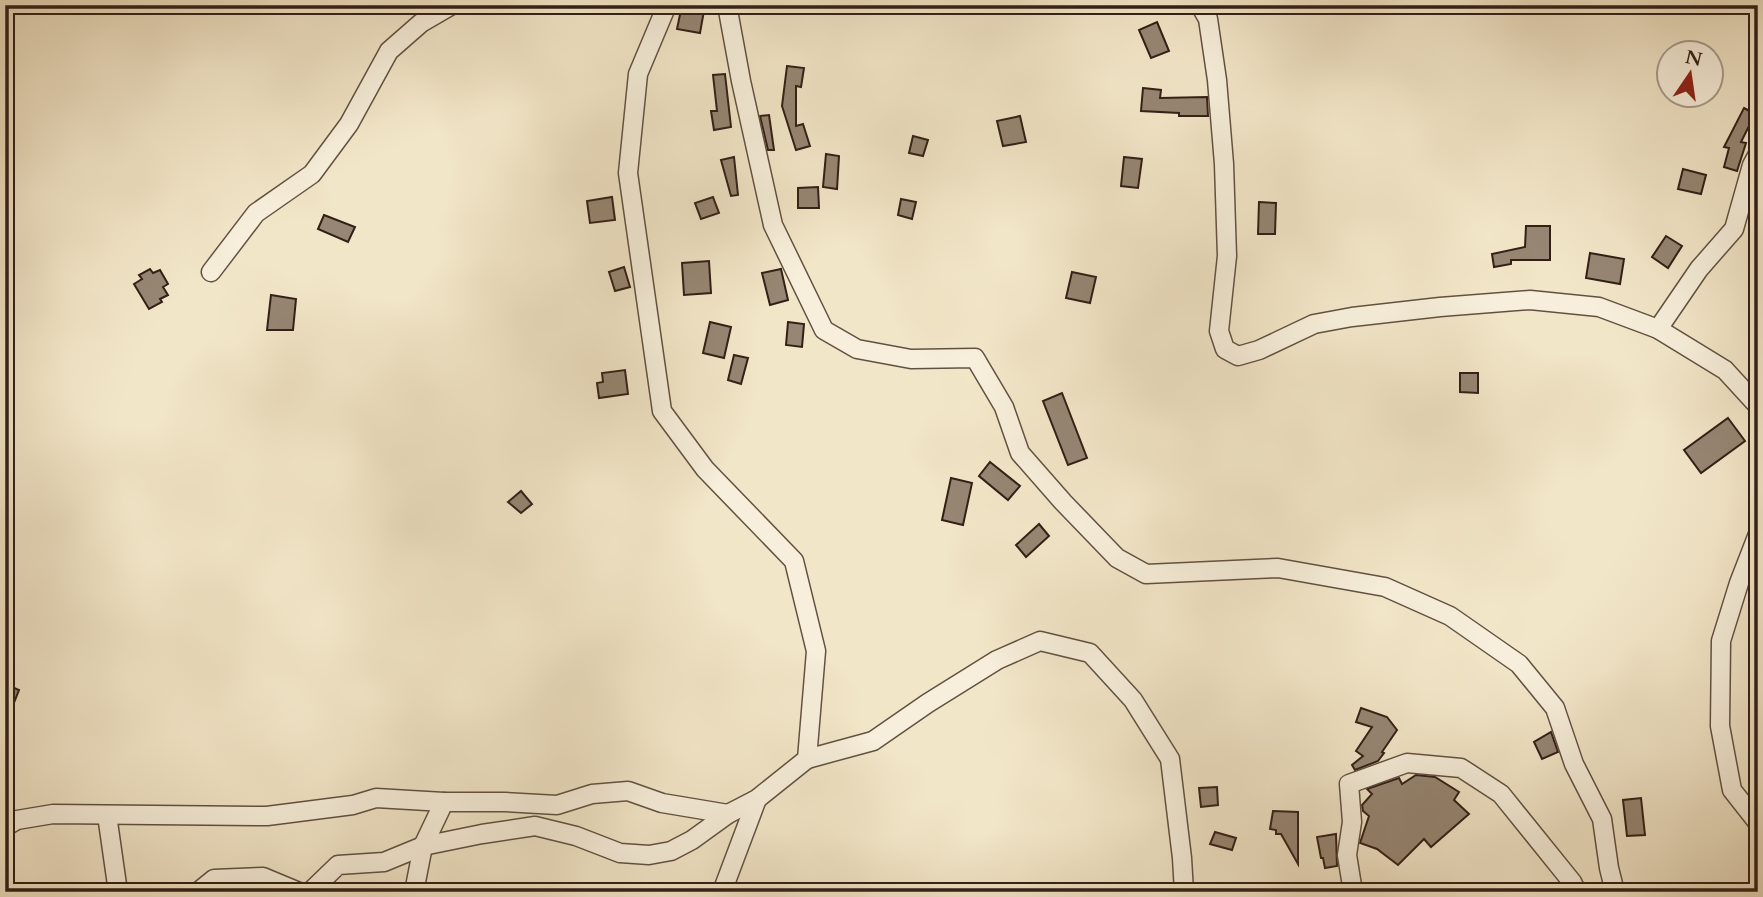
<svg xmlns="http://www.w3.org/2000/svg" width="1763" height="897" viewBox="0 0 1763 897" font-family="Cardo,serif">
  <style>
    .building { fill: #968673; stroke: #321f16; stroke-width: 2 }
    .lines { fill: none; stroke-linecap: round; stroke-linejoin: round }
    .street-casing { stroke: #625142; stroke-width: 21 }
    .street { stroke: #f7efdb; stroke-width: 18 }
  </style>
  <rect width="100%" height="100%" fill="#f2e6c8"/>
  <filter id="stains"><feTurbulence type="fractalNoise" baseFrequency=".00286" numOctaves="4"/><feColorMatrix values="0 0 0 0 .2 0 0 0 0 .09 0 0 0 0 .02 0 0 0 .5 -.17"/></filter>
  <radialGradient id="worn" r=".72"><stop offset=".6" stop-color="#630" stop-opacity="0"/><stop offset="1" stop-color="#630" stop-opacity=".3"/></radialGradient>
  <!-- building -->
  <g class="building">
    <path d="M682,5h23l-5,28 -23,-4z"/>
    <path d="M1157,22l12,29 -18,7 -12,-28z"/>
    <path d="M787,66l17,2 -3,19 -5,-1v40l7,-2 7,22 -14,4 -14,-44z"/>
    <path d="M725,74l6,53 -17,3 -3,-19h6l-4,-36z"/>
    <path d="M1143,88l18,2 -1,8 47,-1 1,19h-29v-3l-38,-2z"/>
    <path d="M1744,108l11,6 -14,28 5,1 -9,28 -13,-4 5,-19 -5,-1z"/>
    <path d="M769,115l5,35h-6l-8,-34z"/>
    <path d="M1020,116l6,26 -23,4 -6,-25z"/>
    <path d="M913,136l15,4 -5,16 -14,-3z"/>
    <path d="M826,154l13,2 -2,33 -14,-2z"/>
    <path d="M734,157l4,38 -7,1 -10,-36z"/>
    <path d="M1124,157l18,2 -4,29 -17,-2z"/>
    <path d="M1683,169l23,6 -5,19 -23,-5z"/>
    <path d="M818,187l1,21h-21v-20z"/>
    <path d="M612,197l3,23 -25,3 -3,-22z"/>
    <path d="M713,197l6,16 -18,6 -6,-16z"/>
    <path d="M901,199l15,3 -4,17 -14,-4z"/>
    <path d="M1259,202l17,1 -1,31h-17z"/>
    <path d="M324,215l31,12 -7,15 -30,-13z"/>
    <path d="M1526,226h24v34h-39v4l-17,3 -2,-13 33,-7z"/>
    <path d="M1666,236l16,10 -14,22 -16,-11z"/>
    <path d="M1590,253l34,6 -4,25 -34,-6z"/>
    <path d="M709,261l2,32 -27,2 -2,-32z"/>
    <path d="M624,267l6,20 -15,4 -6,-19z"/>
    <path d="M150,269l3,4 7,-3 8,14 -5,3 5,8 -8,4 2,3 -13,7 -15,-25 8,-5 -3,-4z"/>
    <path d="M781,269l7,31 -18,5 -8,-32z"/>
    <path d="M1072,272l24,5 -6,26 -24,-5z"/>
    <path d="M271,295l25,4 -3,31h-26z"/>
    <path d="M710,322l21,5 -7,31 -21,-5z"/>
    <path d="M788,322l16,2 -2,23 -16,-2z"/>
    <path d="M734,355l14,3 -7,26 -13,-4z"/>
    <path d="M625,370l3,24 -29,4 -2,-15 6,-1 -1,-9z"/>
    <path d="M1460,373h18v20l-18,-1z"/>
    <path d="M1062,393l25,65 -19,7 -25,-64z"/>
    <path d="M1728,418l17,23 -44,32 -17,-23z"/>
    <path d="M990,462l30,24 -12,14 -29,-24z"/>
    <path d="M951,478l21,5 -9,42 -21,-5z"/>
    <path d="M521,491l11,13 -11,9 -13,-11z"/>
    <path d="M1039,524l10,12 -23,21 -10,-12z"/>
    <path d="M5,684l14,6 -13,33 -1,-1z"/>
    <path d="M1361,708l26,9 10,13 -15,22 2,1 -6,8 -23,9 -3,-5 11,-9 -7,-5 16,-24 -16,-5z"/>
    <path d="M1551,732l7,20 -16,7 -8,-17z"/>
    <path d="M1416,775l19,2 24,15 -5,8 15,14 -38,33 -7,-8 -26,26 -21,-16 -17,-6 9,-27 -6,-5 -1,-6 10,-11 -5,-5 32,-11 3,6z"/>
    <path d="M1217,787l1,18 -17,2 -2,-19z"/>
    <path d="M1641,798l4,37 -18,1 -4,-36z"/>
    <path d="M1273,811l25,1v52l-17,-30h-5v-4l-6,-1z"/>
    <path d="M1215,832l21,6 -4,12 -22,-6z"/>
    <path d="M1336,834l1,32 -12,2 -2,-10h-2l-4,-21z"/>
  </g>
  <g class="lines">
    <defs>
      <g id="street">
        <path d="M727,5l14,76 32,144 51,105 33,19 54,10 64,-1 29,49 16,46 43,49 54,56 29,16 132,-6 107,19 65,29 69,48 36,44 19,56 28,55 7,49 6,24"/>
        <path d="M1200,5l8,14 9,61 7,84 3,92 -8,75 6,18 13,7 21,-6 55,-26 38,-7 88,-10 90,-7 69,7 59,22 67,41 33,36"/>
        <path d="M211,272l45,-59 56,-39 37,-50 40,-73 32,-28 31,-18"/>
        <path d="M1658,329l41,-60 35,-40 18,-64 6,-11"/>
        <path d="M1758,534l-19,49 -18,58 -1,85 12,64 26,33"/>
        <path d="M807,759l66,-18 55,-38 69,-43 43,-19 50,12 43,47 37,59 12,99 2,34"/>
        <path d="M107,815l11,77"/>
        <path d="M5,827l12,-7 36,-6 214,2 86,-11 23,-7 68,4h61l52,3 35,-11 36,-3 34,12 66,11"/>
        <path d="M198,892l16,-13 49,-2 36,15"/>
        <path d="M310,892l28,-27 46,-3 39,-16 59,-12 53,-8 41,10 44,17 29,2 22,-4 21,-11 36,-26 29,-15 50,-40 9,-108 -22,-90 -89,-92 -43,-58 -34,-238 10,-99 29,-69"/>
        <path d="M414,892l9,-46 21,-44"/>
        <path d="M722,892l35,-93"/>
        <path d="M1353,892l-6,-37 5,-33 -3,-38 58,-21 54,5 40,26 71,88 5,10"/>
      </g>
    </defs>
    <!-- street casing -->
    <use href="#street" class="street-casing"/>
    <!-- street -->
    <use href="#street" class="street"/>
  </g>
  <!-- margin -->
  <rect width="1763" height="897" fill="none" stroke="#f2e6c8" stroke-width="28"/>
  <rect x="7" y="7" width="1749" height="883" fill="none" stroke="#321f16" stroke-width="3.5"/>
  <rect x="14" y="14" width="1735" height="869" fill="none" stroke="#321f16" stroke-width="2"/>
  <!-- north arrow -->
  <g transform="translate(1690 74) rotate(13)"><circle r="33" fill="#f7efdb" stroke="#a89c8c" stroke-width="2"/>
  <path d="M0-5L12 26L0 18L-12 26Z" fill="#8f2418"/>
  <text y="-10" font-size="19" font-weight="bold" text-anchor="middle" fill="#321f16">N</text>
  </g>
  <rect width="100%" height="100%" filter="url(#stains)"/>
  <rect width="100%" height="100%" fill="url(#worn)"/>
</svg>
